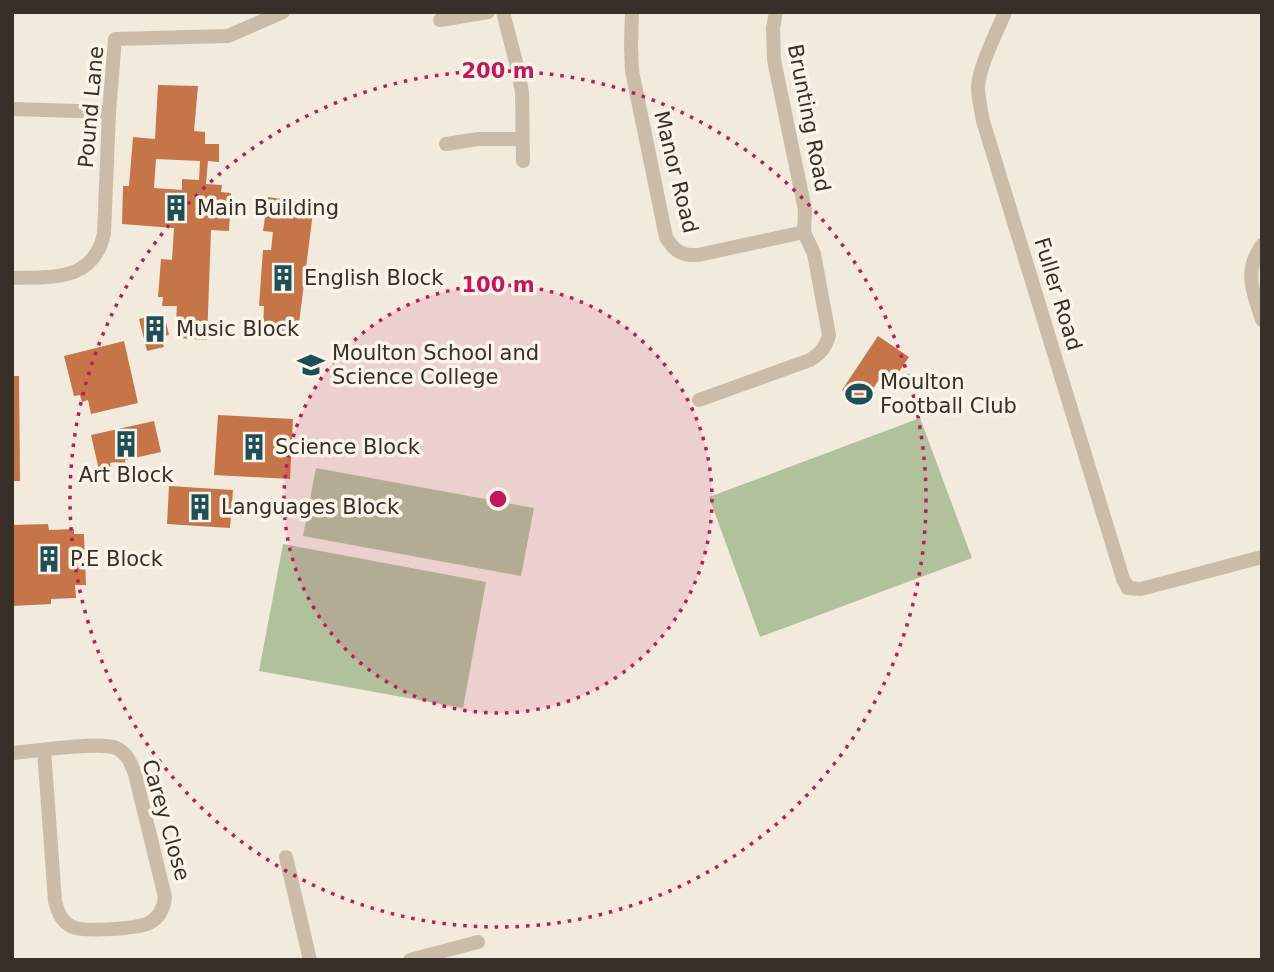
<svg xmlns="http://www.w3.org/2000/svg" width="1274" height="972" viewBox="0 0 1274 972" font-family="'DejaVu Sans',sans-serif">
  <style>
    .green { fill: #b0c19c }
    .building { fill: #c57548; fill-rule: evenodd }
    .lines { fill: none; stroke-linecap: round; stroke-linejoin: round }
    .minor { stroke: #cabca8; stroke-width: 14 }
    .ring { fill: none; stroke: #c2185b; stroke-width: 3.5; stroke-dasharray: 3.5 7 }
    .labels { text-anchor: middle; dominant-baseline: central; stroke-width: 7; stroke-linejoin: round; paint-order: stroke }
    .street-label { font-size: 21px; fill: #372f28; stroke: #faf4e9 }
    .poi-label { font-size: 21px; fill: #372f28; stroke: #faf4e9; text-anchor: start }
    .centre { fill: #c2185b; stroke: #faf4e9; stroke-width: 3.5 }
    .ring-label { font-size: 21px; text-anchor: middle; font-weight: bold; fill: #c2185b; stroke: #faf4e9; stroke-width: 7; stroke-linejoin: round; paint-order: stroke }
  </style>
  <rect width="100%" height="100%" fill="#f2eadd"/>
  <!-- green -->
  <g class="green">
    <path d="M920,418l52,140 -212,79 -51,-140z"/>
    <path d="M316,468l218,40 -13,68 -218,-40z"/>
    <path d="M283,544l203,38 -23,126 -204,-37z"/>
  </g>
  <!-- building -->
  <g class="building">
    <path d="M158,85l40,1 -4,45 11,1v12h14v18l-11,-1 -2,23 16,1 -1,7 10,1 -2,38 -18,-1 -4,110 -27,-2 1,-16h-5l1,-16h-15l1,-9h-5l3,-38 11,1 2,-32 -52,-4 1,-38h6l4,-49 22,2zM156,159l44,2 -1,19 -17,-1v11l-28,-2z"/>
    <path d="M268,197l46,7 -17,135 -25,-13h-9l1,-20h-5l4,-56h8l2,-18 -10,-1z"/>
    <path d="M156,315l2,9 8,-2 3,13 -8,2 3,10 -17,4 -8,-32z"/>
    <path d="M878,336l31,21 -19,28 -10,-7 -17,26 -21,-14z"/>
    <path d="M124,341l14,62 -47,11 -3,-14 -6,2 -2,-7 -6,1 -10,-40z"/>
    <path d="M12,376h7l1,105h-8z"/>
    <path d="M218,415l75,4 -3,60 -76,-4z"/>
    <path d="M154,421l7,31 -36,8 1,5 -9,2 -1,-5 -6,1 1,5 -12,2 -8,-35z"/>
    <path d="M169,486l64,4 -3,38 -63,-4z"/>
    <path d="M48,524l1,6 25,-1v5h10l2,51h-11l1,13 -25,1v5l-39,2v-81z"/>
  </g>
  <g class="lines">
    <!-- minor -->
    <g class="minor">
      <path d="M503,12l15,58 4,22 1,69"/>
      <path d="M632,12l-1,34 1,25 34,166c8,14 16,19 32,18l106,-23"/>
      <path d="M1005,12c-8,20 -26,54 -27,75 0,11 3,22 5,34l140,458 5,9 13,1 121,-32"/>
      <path d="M440,20l48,-8"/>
      <path d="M12,109l97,3"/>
      <path d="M446,144l32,-5h44"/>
      <path d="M1262,245c-19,27 -9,46 0,75"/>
      <path d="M12,278c40,-1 81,4 92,-44l5,-122 6,-73 113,-3 55,-24"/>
      <path d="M699,400l111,-40c11,-7 16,-13 19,-25l-15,-81 -10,-22 1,-22 -31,-150 -1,-32 3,-16"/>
      <path d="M12,753c22,-2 88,-12 104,-5 11,5 15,15 19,26l30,123c-1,11 -5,20 -16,26 -12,6 -65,9 -76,4 -12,-5 -15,-15 -18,-26l-11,-151"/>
      <path d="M286,857l24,103"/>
      <path d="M410,960l68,-18"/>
    </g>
  </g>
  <!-- distance rings -->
  <circle cx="498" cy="499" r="214" fill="#c2185b" fill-opacity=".12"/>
  <g class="ring">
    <circle cx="498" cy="499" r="214"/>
    <circle cx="498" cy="499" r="428"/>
  </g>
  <!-- icons -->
  <defs>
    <symbol id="building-bare" viewBox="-9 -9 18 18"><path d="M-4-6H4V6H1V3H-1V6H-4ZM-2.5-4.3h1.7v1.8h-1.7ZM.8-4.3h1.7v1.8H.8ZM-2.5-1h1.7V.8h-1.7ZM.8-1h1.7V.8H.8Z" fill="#1e4e58" stroke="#faf4e9" stroke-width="2.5" paint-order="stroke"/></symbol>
    <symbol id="school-bare" viewBox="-9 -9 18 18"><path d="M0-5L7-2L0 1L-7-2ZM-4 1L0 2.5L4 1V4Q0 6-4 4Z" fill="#1e4e58" stroke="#faf4e9" stroke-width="2.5" paint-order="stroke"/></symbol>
    <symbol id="stadium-bare" viewBox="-9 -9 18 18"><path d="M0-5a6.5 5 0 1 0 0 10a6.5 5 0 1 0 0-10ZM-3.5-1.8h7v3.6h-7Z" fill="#1e4e58" stroke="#faf4e9" stroke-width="2.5" paint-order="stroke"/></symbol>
  </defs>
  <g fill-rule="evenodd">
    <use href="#building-bare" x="157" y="189" width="38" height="38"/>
    <use href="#building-bare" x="264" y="259" width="38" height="38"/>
    <use href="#building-bare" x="136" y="310" width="38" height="38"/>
    <use href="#school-bare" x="292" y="346" width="38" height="38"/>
    <use href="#stadium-bare" x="840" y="375" width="38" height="38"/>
    <use href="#building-bare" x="107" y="425" width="38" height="38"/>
    <use href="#building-bare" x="235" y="428" width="38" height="38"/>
    <use href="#building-bare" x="181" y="488" width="38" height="38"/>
    <use href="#building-bare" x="30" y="540" width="38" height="38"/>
  </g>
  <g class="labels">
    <!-- street labels -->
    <g class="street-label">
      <text transform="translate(91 107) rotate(-85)">Pound Lane</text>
      <text transform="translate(809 118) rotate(79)">Brunting Road</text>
      <text transform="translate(676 172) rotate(76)">Manor Road</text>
      <text transform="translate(1058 294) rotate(73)">Fuller Road</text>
      <text transform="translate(166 820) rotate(74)">Carey Close</text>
    </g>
    <!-- poi labels -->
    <g class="poi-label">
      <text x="197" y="208">Main Building</text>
      <text x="304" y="278">English Block</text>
      <text x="176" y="329">Music Block</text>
      <text x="332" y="353">Moulton School and<tspan x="332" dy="24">Science College</tspan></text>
      <text x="880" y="382">Moulton<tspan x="880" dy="24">Football Club</tspan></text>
      <text x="275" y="447">Science Block</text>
      <text x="126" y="475" text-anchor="middle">Art Block</text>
      <text x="221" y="507">Languages Block</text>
      <text x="70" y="559">P.E Block</text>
    </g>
  </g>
  <circle cx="498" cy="499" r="10" class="centre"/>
  <g class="ring-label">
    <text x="498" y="78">200 m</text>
    <text x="498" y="292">100 m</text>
  </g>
  <!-- border -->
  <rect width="1274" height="972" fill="none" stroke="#372f28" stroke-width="28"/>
</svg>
